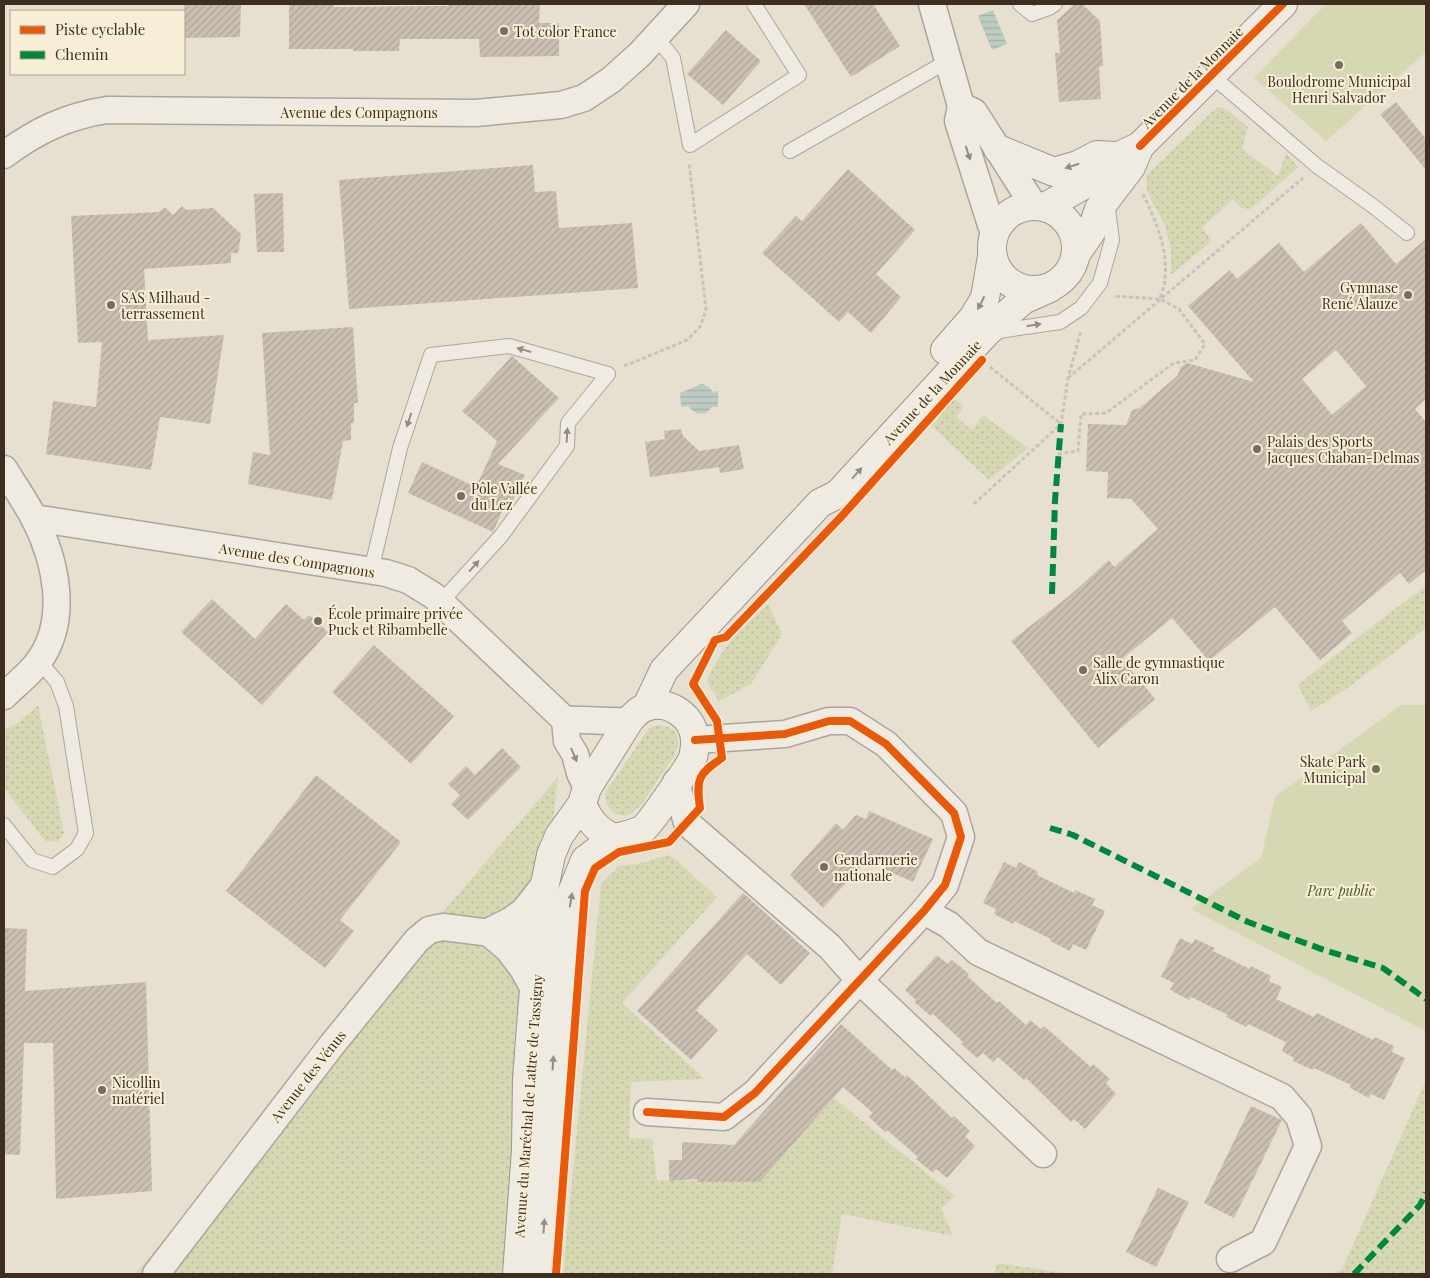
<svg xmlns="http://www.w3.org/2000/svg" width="1430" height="1278" viewBox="0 0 1430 1278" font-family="'Playfair Display',serif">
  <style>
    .grass { fill: url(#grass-dots) }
    .park { fill: #d6d7b3 }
    .water { fill: url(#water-rules) }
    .building { fill: url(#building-hatch); fill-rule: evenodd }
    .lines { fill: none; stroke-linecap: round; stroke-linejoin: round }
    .lane-casing { stroke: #ada599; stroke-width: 16 }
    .street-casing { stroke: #ada599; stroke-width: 29 }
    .secondary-casing { stroke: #9c958a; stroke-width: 30 }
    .path { stroke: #c8c2b9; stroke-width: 3; stroke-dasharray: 4 2.5; stroke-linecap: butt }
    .lane { stroke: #efebe3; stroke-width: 14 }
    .street { stroke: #efebe3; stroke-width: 26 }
    .secondary { stroke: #efebe3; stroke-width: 28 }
    .quiet { stroke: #00873e; stroke-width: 6; stroke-dasharray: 12 6; stroke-linecap: butt }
    .cycleway-casing { stroke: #f7eed8; stroke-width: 11 }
    .cycleway { stroke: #e8590c; stroke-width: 8 }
    .oneway { fill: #968c82 }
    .poi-dot { fill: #786c5e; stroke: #f7eed8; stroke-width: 2 }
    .labels { text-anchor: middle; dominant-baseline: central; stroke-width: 4; stroke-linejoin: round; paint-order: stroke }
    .poi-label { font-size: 14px; fill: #3d2e20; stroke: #f7eed8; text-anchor: start }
    .street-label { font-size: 14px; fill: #3d2e20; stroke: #f7eed8 }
    .park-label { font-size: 14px; font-style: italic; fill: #4d5a26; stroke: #f7eed8 }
  </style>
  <defs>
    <pattern id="grass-dots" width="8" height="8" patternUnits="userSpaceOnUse" patternTransform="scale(1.25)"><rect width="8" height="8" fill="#d6d7b3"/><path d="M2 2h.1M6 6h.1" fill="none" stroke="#b9b99a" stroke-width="1.8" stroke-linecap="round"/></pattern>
    <pattern id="water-rules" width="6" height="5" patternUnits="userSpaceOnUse" patternTransform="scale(1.25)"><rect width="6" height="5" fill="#bcccc2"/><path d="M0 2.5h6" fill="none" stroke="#a2b0a6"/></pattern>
    <pattern id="building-hatch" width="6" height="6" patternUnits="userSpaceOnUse" patternTransform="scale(1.25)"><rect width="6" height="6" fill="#cbbfb2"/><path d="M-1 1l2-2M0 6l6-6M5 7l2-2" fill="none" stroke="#afa499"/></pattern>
  </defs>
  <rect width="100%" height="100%" fill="#e7e0d1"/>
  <!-- grass -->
  <g class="grass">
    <path d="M1219,107l7,2 22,18 -6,22 36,27 8,-23 12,14 -47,42 -10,-1 -8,-9 -31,29 10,13 -41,34v-26l-6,-23 -18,-35v-16l67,-65z"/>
    <path d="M954,398l10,8 -8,11 16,13 11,-15 45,33 -39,32 -57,-54z"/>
    <path d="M1426,586v42l-80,61 -35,22 -13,-26 82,-65z"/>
    <path d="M768,604l14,30 -31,50 -32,17 -12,-19c10,-31 38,-56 61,-78z"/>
    <path d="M38,705l26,128 -7,9 -12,-1 -41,-53v-58l14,-7z"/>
    <path d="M659,725l9,2 8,5c0,3 2,8 2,12 -1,12 -13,24 -19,34 -9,13 -25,47 -44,35 -8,-4 -9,-12 -10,-20l44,-65z"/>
    <path d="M558,777l-56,497h-367z"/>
    <path d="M668,855l6,3 43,39 -95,106 83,76 -74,3 -2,56 23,1 5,41 103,2 74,-84 121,98 -14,13 12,27 -111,-22 -10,60h-269l38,-390 18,-18 19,-2z"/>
    <path d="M1426,1080v194h-95l11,-4z"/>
    <path d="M997,1263l73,11h-76z"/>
  </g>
  <!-- park -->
  <g class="park">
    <path d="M1326,4h100v48l-100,89 -72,-63z"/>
    <path d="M1401,705h25v326l-235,-122 70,-51 14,-61z"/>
  </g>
  <!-- water -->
  <g class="water">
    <path d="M993,10l14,34 -15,6 -14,-34z"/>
    <path d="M702,384l7,3 4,5 5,-1v16h-6c-7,10 -17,8 -24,-1l-7,1 -1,-15c9,-1 14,-6 22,-8z"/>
  </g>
  <!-- building -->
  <g class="building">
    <path d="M184,4h57l-1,33 -56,1z"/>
    <path d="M289,4h44l1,3 114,-1v-2h92l-1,19h20v33l-79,1 -1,-18h-79l-1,12h-46v-2h-64z"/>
    <path d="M804,4h69l27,42 -49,31z"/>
    <path d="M1075,4h7l18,17 3,45 -4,1 2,32 -42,3 -4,-49h5l-3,-33z"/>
    <path d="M726,30l35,31 -38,44 -36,-31z"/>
    <path d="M1396,102l30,37v31l-46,-56z"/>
    <path d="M533,165l2,27 21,-1 3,37 73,-5 6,65 -289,21 -10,-129z"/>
    <path d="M848,169l67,61 -39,44 25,23 -30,36 -23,-21 -9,10 -77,-69 34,-37 6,5z"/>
    <path d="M283,193l1,59h-27l-3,-58z"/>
    <path d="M182,206l4,4 27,-2 28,26 -3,19h-7v10l-87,6 4,71 76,-5 -14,89 -50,-7 -9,53 -105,-16 7,-53 43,6 6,-65 -24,1 -7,-127 88,-4 6,-5 8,8z"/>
    <path d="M1361,223l35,41 30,-25v160l-11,10 11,13v148l-17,14 -9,-11 -58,48 10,12 -32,27 -45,-53 -66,54 -37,-43 -50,41 33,40 -57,49 -87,-107 58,-45 40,-36 5,7 44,-38 -27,-30 -24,-1 1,-26 -22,-1 2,-47 38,1 6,-15 8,-2 37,-32 4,-9 6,-4 67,19 -66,-76 42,-36 7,9 42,-36 25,29zM1336,350l30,36 -34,29 -30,-36z"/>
    <path d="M353,327l5,76h-4v20h-3v17l-8,1 -11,59 -84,-16 5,-32 17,3 -8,-122z"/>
    <path d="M512,356l47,42 -61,66 27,11 -12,25 -5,-2 -15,34 -85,-39 14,-31 54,25 21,-46 -35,-30z"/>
    <path d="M681,429l2,7 16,15 40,-6 5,24 -24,4 -1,-6 -69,10 -5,-35 20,-3 -1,-8z"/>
    <path d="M212,599l43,40 31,-35 18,16 5,-5 19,17 -66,73 -81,-73z"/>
    <path d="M374,645l80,71 -43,48 -79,-72z"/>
    <path d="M502,748l19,19 -53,53 -17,-16 9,-9 -12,-11 18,-18 9,9z"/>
    <path d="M316,775l85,67 -61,78 14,11 -29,37 -99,-77z"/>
    <path d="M869,811l64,28 -20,43 -47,-21 -43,47 -33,-33 46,-52 7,7 13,-15 10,4z"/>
    <path d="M1004,862l12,6 3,-6 19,10 -1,3 37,18 1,-3 20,9 -3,6 13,6 -19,39 -13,-6 -3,7 -20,-10 1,-2 -37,-18 -1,3 -19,-10 2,-5 -13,-6z"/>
    <path d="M743,893l67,60 -29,32 -34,-31 -51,56 22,20 -27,30 -54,-49z"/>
    <path d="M4,928l23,1 -2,62 121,-9 6,209 -96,8 -3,-156h-29l-4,112 -16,-1z"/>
    <path d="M1180,938l12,6 3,-5 20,9 -2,3 37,18 1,-3 20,10 -2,5 13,6 -6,12 38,18 3,-4 56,27 2,-3 19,9 -2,6 13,6 -21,42 -13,-6 -2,4 -19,-10 1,-3 -37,-17 -1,2 -20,-9 1,-3 -12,-7 4,-9 -38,-18 -2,3 -20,-10 2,-2 -37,-18 -2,3 -19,-10 4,-7 -13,-6z"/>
    <path d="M937,955l11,9 4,-4 17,14 -2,2 30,27 2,-2 27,24 4,-5 11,9 3,-3 47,41 2,-3 17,15 -4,4 10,11 -31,35 -11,-10 -3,3 -45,-44 -2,2 -26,-23 -5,5 -10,-9 -6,5 -16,-14 2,-2 -30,-28 -2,2 -17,-14 2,-2 -11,-10z"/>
    <path d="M841,1024l51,46 2,-2 11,9 2,-2 45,43 2,-2 16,15 -5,5 10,10 -28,32 -11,-9 -3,4 -17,-14 2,-2 -31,-27 -2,2 -16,-15 4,-4 -30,-26 -83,95h-63v-3l-28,2v-21h13v-18l52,3z"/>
    <path d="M1251,1106l31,14 -48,98 -30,-15z"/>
    <path d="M1158,1188l31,14 -33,65 -30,-15z"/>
  </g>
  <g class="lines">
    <defs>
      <g id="lane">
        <path d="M1020,4l12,10 17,-6 6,-4"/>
        <path d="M656,37l17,21 17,87 109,-70 -45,-71"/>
        <path d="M1211,75l106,91 56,40 34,27"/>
        <path d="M790,151l158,-90"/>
        <path d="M992,332l68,-10 21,-14 19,-25 12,-43 -5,-38"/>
        <path d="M371,571l29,-123 31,-93 78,-9 99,28 -40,49 -1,23 -66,90 -60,66"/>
        <path d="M4,825l28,35 21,7 24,-18 9,-16 -20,-127 -9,-24 -18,-21"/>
      </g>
      <g id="street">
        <path d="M932,4l29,102 -3,15 36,113"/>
        <path d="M961,106l13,6 60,94"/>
        <path d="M4,155c32,-24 63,-39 103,-45l369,3 85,-8 23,-7 27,-18 29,-26 46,-50"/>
        <path d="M4,469c10,16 21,32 30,49 22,42 35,101 5,143 -8,12 -24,24 -35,35"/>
        <path d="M34,518l352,55 22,7 26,16 131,124 2,21 8,13 5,19 7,15"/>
        <path d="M565,720c21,-1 42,2 64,1"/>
        <path d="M676,782l11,41 143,124 30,34 183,173"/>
        <path d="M924,911l25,14 29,27 304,145 17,20 9,29 -45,96 -33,17"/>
        <path d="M488,932l22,-11 14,-10 21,-27"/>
        <path d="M488,932l20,17 15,20 11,20"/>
        <path d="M647,1112l77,5 31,-24 169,-182 21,-26 16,-48 -7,-24 -68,-69 -36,-23h-21l-44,13 -90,6"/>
        <path d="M156,1274l175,-228 86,-106 12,-10 14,-3 97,12"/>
      </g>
      <g id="secondary">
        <path d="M998,149l56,23 24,-7 19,-10 20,1"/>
        <circle cx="1034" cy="248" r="42"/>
        <path d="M1045,207l44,-25 30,-26 21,-10 143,-142"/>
        <path d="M1076,254l15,-22 8,-23 32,-42 8,-19"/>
        <path d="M945,350l28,-32 12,-20 7,-42"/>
        <path d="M647,706l17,-36 156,-167 18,-9 148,-161 37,-33 27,-12"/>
        <path d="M517,1274l9,-124 1,-71 6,-79 12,-116 6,-29 8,-19 23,-32 5,-16 42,-67c4,-5 11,-12 17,-14 23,-9 49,11 49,34 0,6 -1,14 -3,19 -5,10 -42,64 -49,69 -9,5 -19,7 -29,9 -17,-7 -25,-18 -32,-34"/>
        <path d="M541,1274l14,-228 10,-104 6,-47 14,-35 29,-22"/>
      </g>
    </defs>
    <!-- lane casing -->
    <use href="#lane" class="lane-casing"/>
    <!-- street casing -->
    <use href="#street" class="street-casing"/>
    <!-- secondary casing -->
    <use href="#secondary" class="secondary-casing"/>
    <!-- path -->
    <g class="path">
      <path d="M1143,194c13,27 25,55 22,85 0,6 -3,13 -5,19"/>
      <path d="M624,366l63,-26 13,-13 6,-17 -17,-148"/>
      <path d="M990,367l71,57"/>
      <path d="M1068,378l235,-200"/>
      <path d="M1058,454l20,-3 3,-37 25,-1 68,-50 21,-3 10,-16 -26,-35 -19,-10 -47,-3"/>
      <path d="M974,504l87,-80 7,-46 13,-47"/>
    </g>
    <!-- lane -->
    <use href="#lane" class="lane"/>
    <!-- street -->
    <use href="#street" class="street"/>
    <!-- secondary -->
    <use href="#secondary" class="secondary"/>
    <!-- quiet -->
    <g class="quiet">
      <path d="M1052,594l3,-93 6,-77"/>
      <path d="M1050,828l23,7 175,87 76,28 59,18 43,31"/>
      <path d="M1354,1274l66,-69 6,-12"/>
    </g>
    <defs>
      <g id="cycleway">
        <path d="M1140,146l143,-142"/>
        <path d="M647,1112l77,5 31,-24 169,-182 21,-26 16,-48 -7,-24 -68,-69 -36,-23h-21l-44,13 -90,6"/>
        <path d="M556,1274l29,-383 10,-23 24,-16 50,-10 31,-34c-4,-29 -2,-34 22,-50l-5,-37 -24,-37 22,-44 11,-3 114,-119 142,-158"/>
      </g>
    </defs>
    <!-- cycleway casing -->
    <use href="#cycleway" class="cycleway-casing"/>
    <!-- cycleway -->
    <use href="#cycleway" class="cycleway"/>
  </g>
  <!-- one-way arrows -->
  <defs><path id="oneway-solid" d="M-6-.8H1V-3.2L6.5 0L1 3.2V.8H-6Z" transform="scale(1.25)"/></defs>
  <g class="oneway">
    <use href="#oneway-solid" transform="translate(968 153) rotate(72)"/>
    <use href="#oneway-solid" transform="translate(1072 166) rotate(162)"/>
    <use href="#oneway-solid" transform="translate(981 303) rotate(117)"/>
    <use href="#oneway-solid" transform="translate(1034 325) rotate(-9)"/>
    <use href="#oneway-solid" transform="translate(524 350) rotate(-164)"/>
    <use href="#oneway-solid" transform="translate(409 420) rotate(108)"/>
    <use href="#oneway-solid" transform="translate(567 435) rotate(-87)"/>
    <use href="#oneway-solid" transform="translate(857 473) rotate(-48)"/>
    <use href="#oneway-solid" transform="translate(474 566) rotate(-48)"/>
    <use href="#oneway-solid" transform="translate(574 755) rotate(67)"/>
    <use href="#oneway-solid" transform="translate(571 900) rotate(-80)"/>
    <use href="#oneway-solid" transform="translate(553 1063) rotate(-86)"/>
    <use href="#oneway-solid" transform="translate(544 1226) rotate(-86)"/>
  </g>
  <!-- markers -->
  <g class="poi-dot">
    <circle cx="504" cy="31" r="5"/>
    <circle cx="1339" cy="65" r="5"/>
    <circle cx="1408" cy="295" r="5"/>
    <circle cx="111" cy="305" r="5"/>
    <circle cx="1257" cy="449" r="5"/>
    <circle cx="461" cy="496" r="5"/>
    <circle cx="318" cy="621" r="5"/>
    <circle cx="1083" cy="670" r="5"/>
    <circle cx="1376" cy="769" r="5"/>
    <circle cx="824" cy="867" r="5"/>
    <circle cx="102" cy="1090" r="5"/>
  </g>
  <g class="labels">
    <!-- poi labels -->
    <g class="poi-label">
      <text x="514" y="31">Tot color France</text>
      <text x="1339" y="81" text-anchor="middle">Boulodrome Municipal<tspan x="1339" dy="16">Henri Salvador</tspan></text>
      <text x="1398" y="287" text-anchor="end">Gymnase<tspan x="1398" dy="16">René Alauze</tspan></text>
      <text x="121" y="297">SAS Milhaud -<tspan x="121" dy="16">terrassement</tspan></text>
      <text x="1267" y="441">Palais des Sports<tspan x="1267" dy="16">Jacques Chaban-Delmas</tspan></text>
      <text x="471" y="488">Pôle Vallée<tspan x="471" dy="16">du Lez</tspan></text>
      <text x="328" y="613">École primaire privée<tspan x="328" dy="16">Puck et Ribambelle</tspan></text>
      <text x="1093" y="662">Salle de gymnastique<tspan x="1093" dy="16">Alix Caron</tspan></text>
      <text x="1366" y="761" text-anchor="end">Skate Park<tspan x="1366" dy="16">Municipal</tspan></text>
      <text x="834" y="859">Gendarmerie<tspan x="834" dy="16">nationale</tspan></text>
      <text x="112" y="1082">Nicollin<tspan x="112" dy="16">matériel</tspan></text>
    </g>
    <!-- street labels -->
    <g class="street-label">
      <text transform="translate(1192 77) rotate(-45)">Avenue de la Monnaie</text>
      <text x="359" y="112">Avenue des Compagnons</text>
      <text transform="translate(932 392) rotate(-47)">Avenue de la Monnaie</text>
      <text transform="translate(297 560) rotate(9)">Avenue des Compagnons</text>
      <text transform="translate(308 1076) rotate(-52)">Avenue des Vénus</text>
      <text transform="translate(528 1106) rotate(-86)">Avenue du Maréchal de Lattre de Tassigny</text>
    </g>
    <!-- park labels -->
    <g class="park-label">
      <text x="1341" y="890">Parc public</text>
    </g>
  </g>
  <!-- border -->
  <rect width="1430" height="1278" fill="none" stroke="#3d2e20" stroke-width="10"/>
  <!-- legend -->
  <rect x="10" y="10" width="175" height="65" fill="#f7eed8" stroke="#ada18e"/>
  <rect x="20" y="26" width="25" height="8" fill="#e8590c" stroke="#ada18e"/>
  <text x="55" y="35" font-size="15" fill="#3d2e20">Piste cyclable</text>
  <rect x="20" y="51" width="25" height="8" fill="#00873e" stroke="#ada18e"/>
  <text x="55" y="60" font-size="15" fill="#3d2e20">Chemin</text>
</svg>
